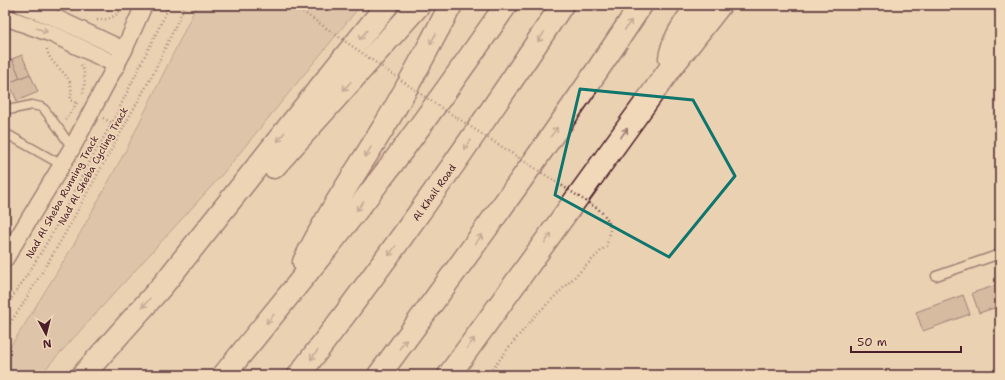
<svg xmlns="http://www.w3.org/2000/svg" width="1005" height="380" viewBox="0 0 1005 380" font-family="'Shantell Sans',sans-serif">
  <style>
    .garden { fill: #d0b49c; stroke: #8d6a64 }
    .building { fill: #be9f8d; stroke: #4a1f2b }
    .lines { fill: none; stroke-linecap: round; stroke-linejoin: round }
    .lane-casing { stroke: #4a1f2b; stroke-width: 11 }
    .street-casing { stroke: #4a1f2b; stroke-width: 19 }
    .highway-casing { stroke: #4a1f2b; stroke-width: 25 }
    .path { stroke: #4a1f2b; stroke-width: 2.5; stroke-dasharray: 1 3; stroke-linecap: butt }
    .lane { stroke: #f1d8b8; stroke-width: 8 }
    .street { stroke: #f1d8b8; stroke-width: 16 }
    .highway { stroke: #f1d8b8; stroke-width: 22 }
    .path-bridge { stroke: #4a1f2b; stroke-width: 2.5; stroke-dasharray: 1 3; stroke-linecap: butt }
    .oneway { stroke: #9e7c72 }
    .marked { fill: none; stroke: #0f766e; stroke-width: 3; stroke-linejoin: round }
    .labels { text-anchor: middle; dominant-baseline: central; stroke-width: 3; stroke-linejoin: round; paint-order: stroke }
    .street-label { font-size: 10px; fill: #4a1f2b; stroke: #f1d8b8 }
  </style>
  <rect width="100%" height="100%" fill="#ead1b2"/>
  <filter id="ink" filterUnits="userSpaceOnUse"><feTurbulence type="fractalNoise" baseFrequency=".025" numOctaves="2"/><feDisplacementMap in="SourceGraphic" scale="8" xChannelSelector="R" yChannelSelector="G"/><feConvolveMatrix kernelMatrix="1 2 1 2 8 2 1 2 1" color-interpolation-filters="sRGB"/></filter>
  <g filter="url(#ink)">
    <!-- garden -->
    <path class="garden" d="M197,5h164l-141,172 -180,198h-35v-21l18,-27 50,-81 53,-96z"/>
    <!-- building -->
    <g class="building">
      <path d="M22,55l8,19 -10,4 -8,-19z"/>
      <path d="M12,59l8,19 -11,5 -4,-10v-11z"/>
      <path d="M30,74l8,18 -21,9 -8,-18z"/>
      <path d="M1000,284v22l-21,7 -7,-20z"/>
      <path d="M963,295l7,19 -47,17 -7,-19z"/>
    </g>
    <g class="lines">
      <defs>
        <g id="lane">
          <path d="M5,107l8,2 19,-4 9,2 3,2 15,20 13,19"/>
          <path d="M5,133l57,32"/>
          <path d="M936,276l64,-22"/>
        </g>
        <g id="street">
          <path d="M22,5l36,14 66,31"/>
          <path d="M5,17l47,17 65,31"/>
          <path d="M5,259l67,-111 52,-98 20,-45"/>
        </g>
        <g id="highway">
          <path d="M670,58c3,-20 16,-36 27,-53"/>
          <path d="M274,167l145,-162"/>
          <path d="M304,262c23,-48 53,-91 81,-137 24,-39 44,-80 66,-120"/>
          <path d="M83,375l80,-90 175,-220 49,-60"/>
          <path d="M224,375c50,-62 101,-123 149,-186 46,-60 90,-122 133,-184"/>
          <path id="s1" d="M299,375c92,-120 180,-244 263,-370"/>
          <path d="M379,375c90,-121 179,-244 262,-370"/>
          <path d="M449,375l221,-306 50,-64"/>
        </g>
      </defs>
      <!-- lane casing -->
      <use href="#lane" class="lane-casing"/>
      <!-- street casing -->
      <use href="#street" class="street-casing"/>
      <!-- highway casing -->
      <use href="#highway" class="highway-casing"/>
      <!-- path -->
      <g class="path">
        <path d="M158,6l9,4"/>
        <path d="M97,20c13,0 21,-4 27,-15"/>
        <path d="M47,49c3,21 31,23 23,51l8,4"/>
        <path d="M81,65c5,8 4,19 2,28"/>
        <path d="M103,118l9,5"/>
        <path d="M65,120l12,-17"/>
        <path d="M5,308l28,-42 20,-34 35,-67 24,-42 58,-118"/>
        <path d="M5,330l16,-23 41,-68 92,-167 31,-67"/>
      </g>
      <!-- lane -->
      <use href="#lane" class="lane"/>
      <!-- street -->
      <use href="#street" class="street"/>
      <!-- highway -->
      <use href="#highway" class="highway"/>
      <!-- path-bridge -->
      <path class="path-bridge" d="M293,5l138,96 167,108c13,11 15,21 8,37l-71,70 -25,30 -22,29"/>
    </g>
    <!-- one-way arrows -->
    <defs><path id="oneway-shaft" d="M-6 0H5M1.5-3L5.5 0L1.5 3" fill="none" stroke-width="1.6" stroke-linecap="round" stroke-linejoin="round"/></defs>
    <g class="oneway">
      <use href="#oneway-shaft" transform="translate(628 25) rotate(-56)"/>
      <use href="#oneway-shaft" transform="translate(42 30) rotate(20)"/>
      <use href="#oneway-shaft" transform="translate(363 35) rotate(130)"/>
      <use href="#oneway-shaft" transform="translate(541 37) rotate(124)"/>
      <use href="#oneway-shaft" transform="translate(433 39) rotate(118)"/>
      <use href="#oneway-shaft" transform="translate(347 86) rotate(132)"/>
      <use href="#oneway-shaft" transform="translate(554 132) rotate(-55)"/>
      <use href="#oneway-shaft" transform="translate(624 133) rotate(-54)"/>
      <use href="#oneway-shaft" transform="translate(281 137) rotate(128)"/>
      <use href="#oneway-shaft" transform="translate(467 145) rotate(125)"/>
      <use href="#oneway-shaft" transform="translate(368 152) rotate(122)"/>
      <use href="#oneway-shaft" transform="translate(360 206) rotate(128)"/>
      <use href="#oneway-shaft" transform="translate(548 238) rotate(-54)"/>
      <use href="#oneway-shaft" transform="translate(479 239) rotate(-54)"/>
      <use href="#oneway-shaft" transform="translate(392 251) rotate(126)"/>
      <use href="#oneway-shaft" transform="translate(146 303) rotate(131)"/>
      <use href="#oneway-shaft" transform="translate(270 319) rotate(130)"/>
      <use href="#oneway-shaft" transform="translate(471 343) rotate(-54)"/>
      <use href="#oneway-shaft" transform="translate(403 344) rotate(-53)"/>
      <use href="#oneway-shaft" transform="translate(314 355) rotate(127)"/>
    </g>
  </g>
  <!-- marked area -->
  <path d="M0 0H1005V380H0ZM580,89l113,11 42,76 -66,81 -114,-62z" fill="#ead1b2" fill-opacity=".55" fill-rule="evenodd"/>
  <path class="marked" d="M580,89l113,11 42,76 -66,81 -114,-62z"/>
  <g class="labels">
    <!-- street labels -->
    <g class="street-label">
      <text transform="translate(93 166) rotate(-61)">Nad Al Sheba Cycling Track</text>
      <text stroke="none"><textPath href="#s1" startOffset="227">Al Khail Road</textPath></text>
      <text transform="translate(62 197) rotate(-61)">Nad Al Sheba Running Track</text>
    </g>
  </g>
  <!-- margin -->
  <rect width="1005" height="380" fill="none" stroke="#f1d8b8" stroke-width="20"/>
  <rect x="10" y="10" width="985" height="360" fill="none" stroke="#4a1f2b" stroke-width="1.5" filter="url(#ink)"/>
  <!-- north arrow -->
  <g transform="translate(46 334) rotate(173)" stroke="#f1d8b8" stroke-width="3" paint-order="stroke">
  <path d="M0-3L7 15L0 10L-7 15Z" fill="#4a1f2b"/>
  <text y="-6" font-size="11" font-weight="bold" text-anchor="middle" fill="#4a1f2b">N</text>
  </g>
  <!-- scale -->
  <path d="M851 346v6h110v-6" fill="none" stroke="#4a1f2b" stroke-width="2"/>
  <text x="857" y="346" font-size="12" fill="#4a1f2b" stroke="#f1d8b8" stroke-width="3" paint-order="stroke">50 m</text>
</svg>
